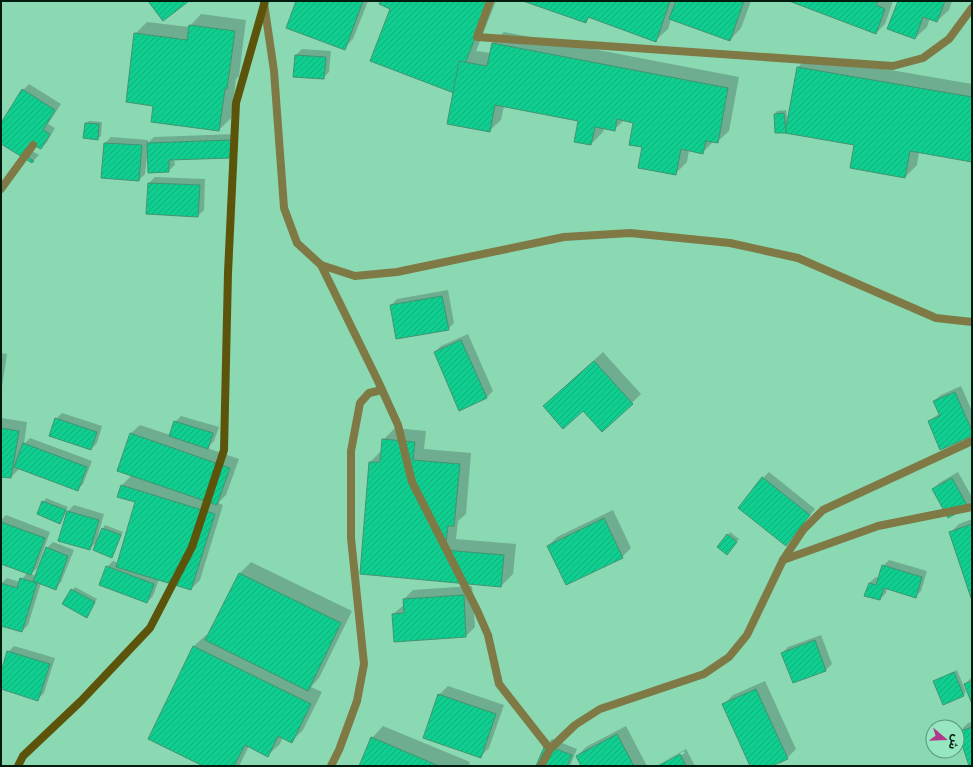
<svg xmlns="http://www.w3.org/2000/svg" width="973" height="767" viewBox="0 0 973 767" font-family="Bitter,'Noto Sans Arabic',serif">
  <style>
    .shadow { fill: #0003 }
    .building { fill: url(#building-hatch); stroke: #449471 }
    .lines { fill: none; stroke-linecap: round; stroke-linejoin: round }
    .street { stroke: #7f7945; stroke-width: 8 }
    .secondary { stroke: #5c540a; stroke-width: 8 }
  </style>
  <defs>
    <pattern id="building-hatch" width="6" height="6" patternUnits="userSpaceOnUse"><rect width="6" height="6" fill="#10cd90"/><path d="M-1 1l2-2M0 6l6-6M5 7l2-2" fill="none" stroke="#0eaf7b"/></pattern>
  </defs>
  <rect width="100%" height="100%" fill="#8ad9b3"/>
  <!-- shadow -->
  <g class="shadow">
    <path d="M297,1h71l-15,38 -9,9z"/>
    <path d="M381,1h115l-20,50 15,2 1,-10 12,-11 235,45 -10,54 -12,11 -3,-1 -11,11 -14,-2 -2,12 -12,12 -32,-28 -8,-24 -11,-2 -10,10 -10,-2 -1,4 -12,12 -12,-24 -75,-14 -3,14 -12,11 -35,-39 -63,-84z"/>
    <path d="M526,1h225l-10,27 -11,12 -59,-21 -3,10 -12,11 -66,-23 -5,5z"/>
    <path d="M792,1h101l-8,23 -9,9z"/>
    <path d="M899,1h53l-3,9 -12,11 -7,-3 -3,9 -12,11z"/>
    <path d="M201,14l45,6 -7,56 -3,3 -5,39 -12,12 -65,-25 -19,-71 12,-12 42,5z"/>
    <path d="M302,49l29,2 -2,21 -6,6 -29,-2 2,-21z"/>
    <path d="M809,56l163,28v77l-53,-9 -2,13 -12,12 -50,-32 -69,-13 -11,-18 2,-3 9,-1 2,13 10,-56z"/>
    <path d="M29,84l32,20 -13,20 7,4 -8,14 -6,6 -8,-5 -4,6 10,6 -7,7 -31,-19v-18l22,-35z"/>
    <path d="M89,121l13,1 -1,14 -3,2 -12,-15z"/>
    <path d="M236,134l1,17 -63,8 1,6 -7,6 -21,-15 -2,18 -6,6 -37,-3 3,-34 6,-6 37,3v3l6,-6z"/>
    <path d="M155,177l50,2 -1,31 -6,6 -49,-33z"/>
    <path d="M448,290l6,33 -6,6 -57,-24 6,-6z"/>
    <path d="M468,334l25,57 -6,6 -52,-45 6,-6z"/>
    <path d="M603,352l38,42 -9,9 -49,6 -30,-12z"/>
    <path d="M1,353l6,1 -6,39z"/>
    <path d="M961,386l11,25v24l-43,-14 11,-8 -6,-12 7,-6z"/>
    <path d="M62,413l40,13 -5,17 -6,6 -35,-30z"/>
    <path d="M181,416l38,11 -5,14 -7,7 32,11 -13,36 -8,8 5,2 -23,75 -9,9 -32,-10 -6,17 -6,6 -40,-35 6,-6 5,2 19,-62 -15,-16 10,-10 -2,-41 10,-9 30,10 5,-13z"/>
    <path d="M1,418l26,4 -3,22 6,-6 62,23 -9,23 -6,6 -57,-22 -9,9 -10,-1z"/>
    <path d="M395,428l31,3 -2,18 47,4 -5,61 -8,7 -2,18 60,5 -3,30 -12,12 -140,-12 9,-112 12,-12 1,-10z"/>
    <path d="M769,472l46,37 -29,36 -23,-67z"/>
    <path d="M958,472l14,25v4l-4,5 -35,-17 6,-6z"/>
    <path d="M46,498l22,9 -8,16 -22,-9z"/>
    <path d="M74,505l30,9 -7,25h1l7,-14 18,7 -11,24 -14,-15 -9,8 -23,-36z"/>
    <path d="M613,510l18,38 -9,9 -74,-11 9,-9z"/>
    <path d="M6,515l44,17 -13,36 -6,6 5,2 11,-28 6,-6 21,8 -13,32 -6,6 -14,-5 -13,42 -6,6 -21,-7v-40l6,-6 13,4 7,-9 -26,-10v-43z"/>
    <path d="M972,519v79l-22,-65 9,-9z"/>
    <path d="M730,532l9,7 -10,12 -1,-16z"/>
    <path d="M889,560l38,11 -6,20 -6,6 -28,-9 -1,5 -6,6 -11,-16 7,-6 3,1 4,-12z"/>
    <path d="M251,562l101,49 -33,67 -8,9 11,5 -19,38 -11,11 -9,-4 -3,7 -12,11 -19,-9 -10,20h-33l-57,-28 45,-92 12,-11 3,1 31,-63z"/>
    <path d="M472,586l3,41 -9,9 -73,-22 11,-9v-6l9,-9z"/>
    <path d="M75,587l22,12 -11,18 -22,-13z"/>
    <path d="M821,635l11,29 -6,6 -33,12 -11,-29 6,-6z"/>
    <path d="M14,646l41,12 -11,35 -6,6 -37,-11v-13l7,-23z"/>
    <path d="M957,670l9,22 -3,3 -29,-14z"/>
    <path d="M971,678h1v24l-7,-18z"/>
    <path d="M765,681l31,68 -9,9 -17,8h-19l-27,-62 9,-9z"/>
    <path d="M448,686l56,19 -15,43 -9,9 -41,-62z"/>
    <path d="M972,722v44h-2l-11,-34 9,-9z"/>
    <path d="M383,726l87,36 -1,4h-109l12,-28z"/>
    <path d="M626,726l21,40h-65l-5,-10 9,-9z"/>
    <path d="M552,739l25,10 -7,17h-32l8,-21z"/>
    <path d="M686,749l9,17h-35l25,-13 -1,-2 -29,15z"/>
  </g>
  <!-- building -->
  <g class="building">
    <path d="M148,1h41l-26,20z"/>
    <path d="M296,1h67l-18,49 -59,-22z"/>
    <path d="M380,1h109l-35,92 -84,-32 20,-52 -11,-5z"/>
    <path d="M523,1h147l-14,41 -68,-25 -2,6z"/>
    <path d="M676,1h68l-14,40 -61,-22z"/>
    <path d="M789,1h89l-2,4 9,4 -9,25z"/>
    <path d="M898,1h47l-8,21 -14,-5 -8,22 -28,-10z"/>
    <path d="M189,25l46,6 -8,58h-2l-6,42 -68,-9 2,-16 -27,-4 8,-69 53,7z"/>
    <path d="M492,43l236,45 -10,55 -12,-2 -3,13 -22,-5 -5,26 -38,-7 4,-21 -13,-2 4,-22 -16,-4 -2,12 -20,-4 -4,18 -17,-3 4,-21 -83,-16 -5,27 -43,-8 12,-63 28,5z"/>
    <path d="M295,55l31,2 -2,22 -31,-2z"/>
    <path d="M797,67l175,30v65l-62,-11 -5,27 -55,-10 4,-23 -69,-12z"/>
    <path d="M22,89l33,21 -12,20 7,4 -9,15 -10,-5 -7,11 10,6 -2,2 -31,-19v-21z"/>
    <path d="M784,113l2,20h-11l-1,-19z"/>
    <path d="M85,123l14,1 -1,16 -15,-2z"/>
    <path d="M231,140v18l-62,2v12l-21,1 -1,-30z"/>
    <path d="M104,143l38,2 -3,36 -38,-3z"/>
    <path d="M148,183l52,2 -2,32 -52,-3z"/>
    <path d="M442,296l7,34 -53,9 -6,-34z"/>
    <path d="M461,340l26,58 -28,13 -25,-59z"/>
    <path d="M594,361l39,43 -31,28 -19,-21 -20,18 -20,-23z"/>
    <path d="M955,392l17,39v5l-32,14 -12,-29 12,-5 -7,-15z"/>
    <path d="M55,418l42,14 -6,18 -42,-14z"/>
    <path d="M174,421l39,12 -5,16 -39,-13z"/>
    <path d="M1,428l18,3 -8,47 -10,-1z"/>
    <path d="M130,433l100,35 -13,37 -100,-34z"/>
    <path d="M382,439l33,3 -2,18 47,4 -6,62h-6l-3,24 59,5 -3,32 -141,-13 9,-112h11z"/>
    <path d="M23,443l64,24 -9,24 -64,-24z"/>
    <path d="M762,477l48,38 -24,31 -48,-38z"/>
    <path d="M952,478l16,29 -20,11 -16,-29z"/>
    <path d="M121,485l94,29 -24,76 -75,-23 19,-65 -18,-5z"/>
    <path d="M42,501l24,9 -6,14 -23,-10z"/>
    <path d="M67,511l32,9 -9,30 -32,-9z"/>
    <path d="M604,518l19,40 -57,27 -19,-39z"/>
    <path d="M1,522l44,16 -14,37 -30,-11z"/>
    <path d="M972,524v77l-23,-69z"/>
    <path d="M102,528l19,7 -9,23 -19,-8z"/>
    <path d="M727,534l10,8 -10,13 -10,-8z"/>
    <path d="M46,547l22,9 -12,34 -23,-9z"/>
    <path d="M882,565l40,12 -6,21 -32,-10 -4,12 -16,-4 5,-13 7,2z"/>
    <path d="M106,566l48,18 -7,19 -48,-18z"/>
    <path d="M239,573l102,50 -33,68 -103,-51z"/>
    <path d="M20,578l17,5 -15,49 -21,-6v-43l16,5z"/>
    <path d="M71,589l24,13 -8,16 -25,-14z"/>
    <path d="M464,595l2,42 -72,5 -2,-28 12,-1 -1,-14z"/>
    <path d="M815,640l11,31 -33,12 -12,-30z"/>
    <path d="M193,646l118,58 -19,39 -14,-7 -10,21 -23,-12 -11,21h-31l-55,-27z"/>
    <path d="M7,651l43,13 -12,37 -37,-12v-17z"/>
    <path d="M954,672l10,24 -21,9 -10,-24z"/>
    <path d="M972,681v23l-8,-20z"/>
    <path d="M756,689l32,70 -16,7h-22l-28,-62z"/>
    <path d="M438,694l58,20 -15,44 -58,-20z"/>
    <path d="M972,727v39h-3l-11,-34z"/>
    <path d="M617,734l17,32h-53l-5,-10z"/>
    <path d="M371,737l68,29h-80z"/>
    <path d="M545,745l27,10 -5,11h-31z"/>
    <path d="M680,754l6,12h-28z"/>
  </g>
  <g class="lines">
    <!-- street -->
    <g class="street">
      <path d="M490,1l-13,36 416,29 30,-8 26,-19 23,-31"/>
      <path d="M264,3l10,68 10,137 13,35 24,22 34,11 42,-4 167,-35 66,-4 100,10 68,15 138,60 36,4"/>
      <path d="M1,189l32,-44"/>
      <path d="M321,265l57,116 20,44 14,57 65,128 11,25 11,49 51,65"/>
      <path d="M783,560l95,-34 94,-19"/>
      <path d="M331,766l8,-16 18,-49 7,-37 -13,-126v-87l9,-48 9,-10 13,-3"/>
      <path d="M541,766l9,-17 25,-24 25,-16 104,-35 25,-17 18,-22 36,-75 20,-30 20,-20 149,-69"/>
    </g>
    <!-- secondary -->
    <path class="secondary" d="M18,766l5,-10 58,-55 69,-73 42,-81 32,-97 4,-177 8,-170 29,-102"/>
  </g>
  <!-- border -->
  <rect width="973" height="767" fill="none" stroke="#001c0f" stroke-width="4"/>
  <!-- north arrow -->
  <g transform="translate(945 739) rotate(109)"><circle r="19" fill="#96e6c0" stroke="#5a9579"/>
  <path d="M0-3L7 15L0 10L-7 15Z" fill="#b1388b"/>
  <text y="-6" font-size="11" font-weight="bold" text-anchor="middle" fill="#001c0f">ش</text>
  </g>
</svg>
